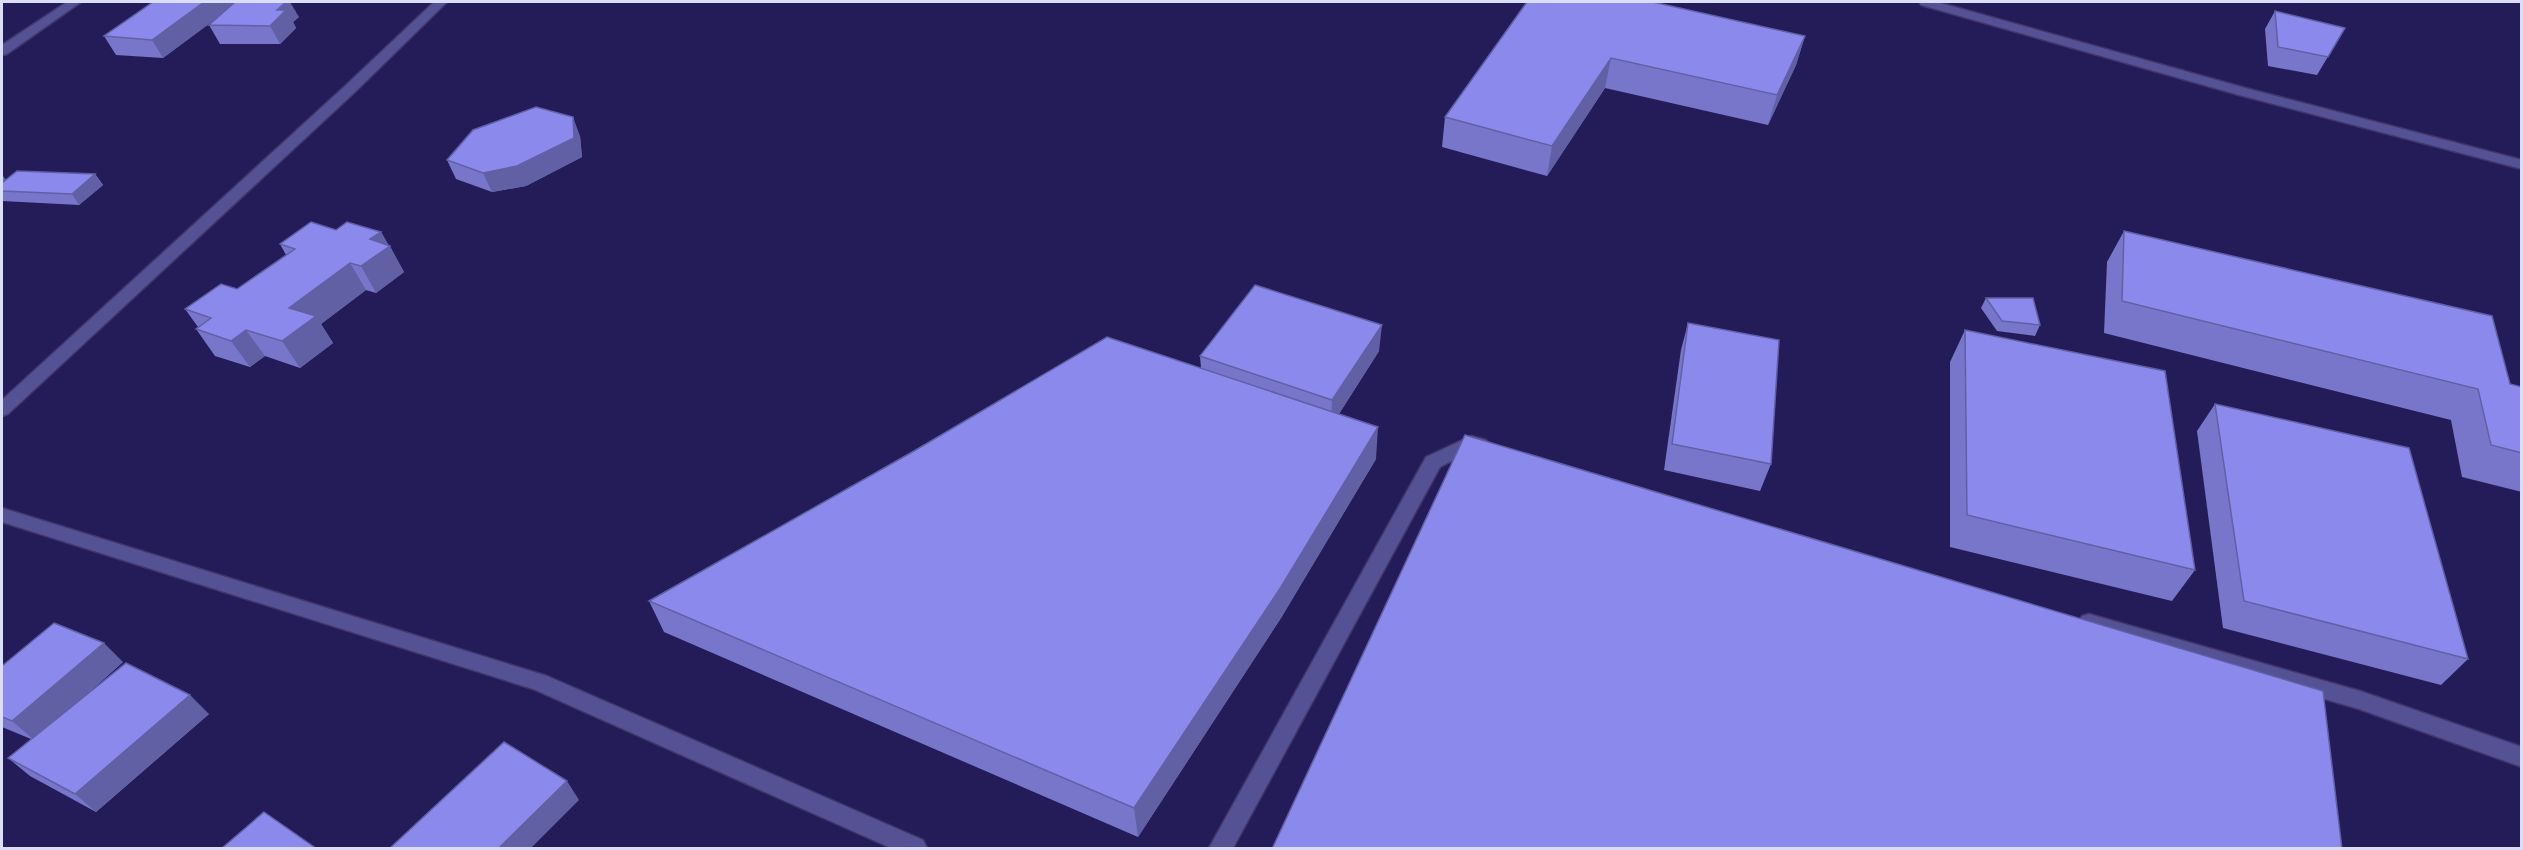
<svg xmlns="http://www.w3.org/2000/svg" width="2523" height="850" viewBox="0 0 2523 850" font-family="'Source Sans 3',sans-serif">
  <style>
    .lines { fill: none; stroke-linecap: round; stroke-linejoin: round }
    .minor-casing { stroke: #41356a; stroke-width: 3 }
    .secondary-casing { stroke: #41356a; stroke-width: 3 }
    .minor { fill: #545295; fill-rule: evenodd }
    .secondary { fill: #545295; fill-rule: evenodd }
    .wall { fill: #7876cb }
    .shaded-wall { fill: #6160a5 }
    .building { fill: #8b89ec; stroke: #6160a5; stroke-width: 1.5 }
  </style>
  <rect width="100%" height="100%" fill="#231c59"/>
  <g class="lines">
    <defs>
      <g id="minor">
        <path d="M434,2h13l-92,90 -347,322 -6,2v-16l343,-314z"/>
        <path d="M1919,2h18l312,87 273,71v9l-283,-74 -318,-90z"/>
        <path d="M1471,436l15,4 3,5 -3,5h-13l-33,17 -207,381h-24l217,-391z"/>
        <path d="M2,508l545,168 376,164 4,8h-36l-358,-159 -531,-167z"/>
        <path d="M2089,614l271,77 162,56v20l-163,-58 -277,-81 -3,-6 3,-6z"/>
      </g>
      <path id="secondary" d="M67,2h14l-74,52 -5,1v-10z"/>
    </defs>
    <!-- minor casing -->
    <use href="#minor" class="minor-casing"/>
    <!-- secondary casing -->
    <use href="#secondary" class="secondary-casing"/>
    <!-- minor -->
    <use href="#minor" class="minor"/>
    <!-- secondary -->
    <use href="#secondary" class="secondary"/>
  </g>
  <!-- wall -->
  <g class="wall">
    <path d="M153,2l146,15 -6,5 3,6 -16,16h-60l-11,-19 11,-10 -57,43 -47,-3 -12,-19z"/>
    <path d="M1527,2l278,34 -9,29 -28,60 -163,-37 -58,88 -105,-29 3,-30z"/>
    <path d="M2275,11l70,17 -28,47 -49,-9 -3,-37z"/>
    <path d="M580,136l2,21 -56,29 -34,6 -36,-13 -9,-19z"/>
    <path d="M95,174l8,11 -24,20 -77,-4v-26l4,5z"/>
    <path d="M336,230l45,2 23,40 -28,21 -10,-3 -45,34 12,19 -33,25 -35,-12 -15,11 -35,-11 -19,-27 2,-2 -13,-18 52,-20 49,-34 -6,-11z"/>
    <path d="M2124,231l386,153 12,3v105l-60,-15 -11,-57 -347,-87 3,-71z"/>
    <path d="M1986,298l54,27 -5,11 -38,-5 -16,-23z"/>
    <path d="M1688,323l83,141 -11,27 -96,-21 17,-120z"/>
    <path d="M1965,330l230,240 -23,31 -222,-54v-185z"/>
    <path d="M1379,351l-40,63 37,45 -95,159 -143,219 -474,-205 -15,-31 552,-233 -1,-12z"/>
    <path d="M2215,404l253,255 -27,26 -218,-57 -26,-197z"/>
    <path d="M123,662l-45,40 131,12 -113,98 -66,-36 -22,-18 23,-19 -29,-12v-61z"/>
  </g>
  <!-- shaded-wall -->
  <g class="shaded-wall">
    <path d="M204,2h35l-76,56 -11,-18z"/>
    <path d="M286,2h4l9,15 -6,5 3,6 -16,16 -10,-18 7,-16z"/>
    <path d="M1805,36l-9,29 -28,60 9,-30z"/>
    <path d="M1611,58l-6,30 -58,88 5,-30z"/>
    <path d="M573,117l7,19 2,21 -56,29 -34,6 -9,-19z"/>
    <path d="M95,174l8,11 -24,20 -7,-11z"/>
    <path d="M2,175l7,10 -7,6z"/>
    <path d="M381,232l8,14h1l14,26 -28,21 -15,-27 9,-27z"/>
    <path d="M350,263l16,27 -45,34 12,19 -33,25 -18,-27 7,-33z"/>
    <path d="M1382,325l-3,26 -48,75 1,-26z"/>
    <path d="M246,330l19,26 -15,11 -19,-26z"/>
    <path d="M1378,427l-2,32 -95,159 -143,219 -4,-29z"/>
    <path d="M104,643l19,19 -89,78 -22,-19z"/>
    <path d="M190,695l19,19 -113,98 -21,-18z"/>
    <path d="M567,781l12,19 -49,49h-32z"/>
  </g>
  <!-- building -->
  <g class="building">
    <path d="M153,2h51l-52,38 -48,-4z"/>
    <path d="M235,2h51l-9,8h9l-16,16 -61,-1z"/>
    <path d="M1527,2h126l152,34 -28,59 -166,-37 -59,88 -107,-29z"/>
    <path d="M2275,11l70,17 -17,29 -50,-10z"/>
    <path d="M536,107l37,10 1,21 -57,28 -34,7 -36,-13 26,-30z"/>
    <path d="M17,171l78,3 -23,20 -70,-3v-8z"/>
    <path d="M311,222l25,8 11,-8 34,10 -11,7 20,7 -29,20 -11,-3 -61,45 27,8 -34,25 -36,-11 -15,11 -35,-12 15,-11 -26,-9 36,-25 16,5 58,-40 -15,-5z"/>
    <path d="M2124,231l368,85 18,68 12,3v66l-31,-8 -13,-56 -356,-88z"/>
    <path d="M1255,285l127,40 -50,75 -132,-44z"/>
    <path d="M1986,298h47l7,27 -38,-4z"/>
    <path d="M1688,323l91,17 -8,124 -99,-20z"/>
    <path d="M1965,330l200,41 30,199 -228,-55z"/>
    <path d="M1107,337l271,90 -97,160 -147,221 -485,-207 265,-150z"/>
    <path d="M2215,404l194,44 59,211 -224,-58z"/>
    <path d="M1465,435l858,256 19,158h-1070z"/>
    <path d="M54,623l50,20 -92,78 -10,-4v-51z"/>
    <path d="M126,663l64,32 -115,99 -67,-36z"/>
    <path d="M504,742l63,39 -69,68h-109z"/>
    <path d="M264,812l53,37h-96z"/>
  </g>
  <!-- border -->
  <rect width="2523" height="850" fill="none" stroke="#dbddfc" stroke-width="6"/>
</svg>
